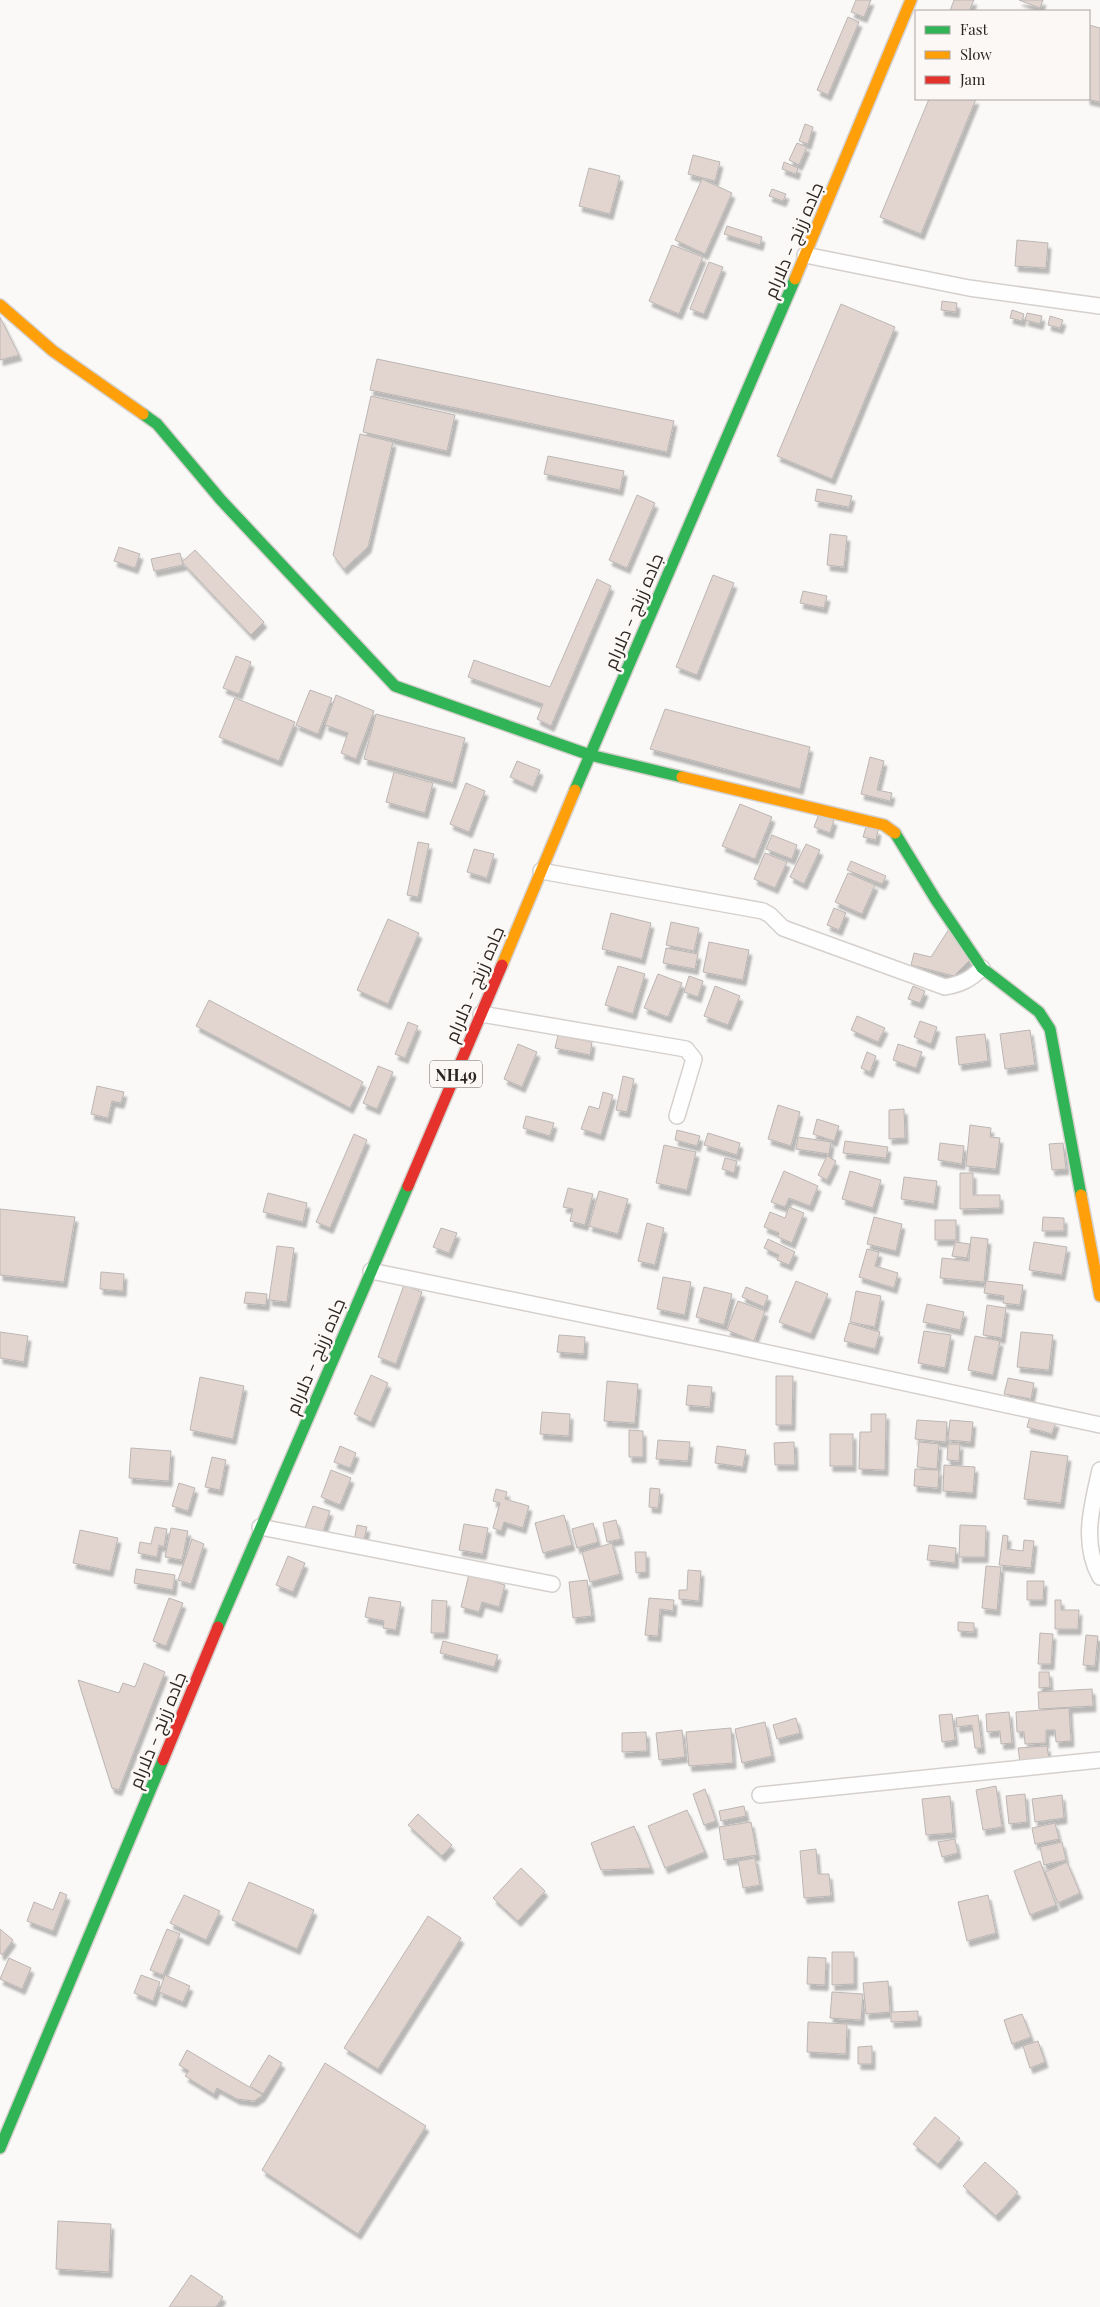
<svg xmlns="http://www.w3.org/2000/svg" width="1100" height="2307" viewBox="0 0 1100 2307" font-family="'Playfair Display',Cairo,serif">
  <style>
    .building { fill: #e2d5cf; stroke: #bbb6b4; filter: url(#shadow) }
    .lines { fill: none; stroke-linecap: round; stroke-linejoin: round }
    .street-casing { stroke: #d5d0cd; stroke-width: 18 }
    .fast-casing { stroke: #d5d0cd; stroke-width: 14 }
    .slow-casing { stroke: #d5d0cd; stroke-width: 14 }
    .jam-casing { stroke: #d5d0cd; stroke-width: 14 }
    .street { stroke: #fefefe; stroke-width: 15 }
    .fast { stroke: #30b455; stroke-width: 11 }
    .slow { stroke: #ff9f0a; stroke-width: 11 }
    .jam { stroke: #e5322d; stroke-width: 11 }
    .labels { text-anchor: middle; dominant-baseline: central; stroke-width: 5; stroke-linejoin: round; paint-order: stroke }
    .shield { fill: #fcf8f6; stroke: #6b6461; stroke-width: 1 }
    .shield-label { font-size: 16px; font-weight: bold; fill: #2d2521 }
    .street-label { font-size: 18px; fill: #2d2521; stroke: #fcf8f6 }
  </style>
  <defs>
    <filter id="shadow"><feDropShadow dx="3" dy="5.5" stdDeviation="1" flood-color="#0004"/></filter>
  </defs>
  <rect width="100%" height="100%" fill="#fbf9f7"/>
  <!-- building -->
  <g class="building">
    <path d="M856,0h15l-7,17 -13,-5z"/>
    <path d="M954,0h20l-5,11h-19z"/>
    <path d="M1019,0h24l-3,8z"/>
    <path d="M848,17l11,5 -31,73 -11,-5z"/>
    <path d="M1089,25l11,3v74l-13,-3z"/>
    <path d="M929,99h47l-55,135 -41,-17z"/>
    <path d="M805,124l8,3 -5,17 -9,-3z"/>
    <path d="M797,143l10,4 -8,18 -10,-5z"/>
    <path d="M693,155l27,7 -5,19 -27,-7z"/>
    <path d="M784,162l14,6 -2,6 -14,-5z"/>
    <path d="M589,168l31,8 -10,38 -31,-8z"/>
    <path d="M702,179l30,14 -27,61 -30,-14z"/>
    <path d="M772,189l14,5 -3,7 -14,-5z"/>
    <path d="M727,226l35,11 -2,8 -36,-11z"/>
    <path d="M1017,240l31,3 -2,25 -31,-2z"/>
    <path d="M672,245l31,12 -24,57 -30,-13z"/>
    <path d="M709,262l14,5 -19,47 -14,-5z"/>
    <path d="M942,301l15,2 -1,9 -15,-2z"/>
    <path d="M841,304l54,23 -63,152 -55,-23z"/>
    <path d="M1012,310l12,4 -2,7 -12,-3z"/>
    <path d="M1027,313l15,3 -2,8 -15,-4z"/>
    <path d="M1050,316l13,4 -3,8 -12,-3z"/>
    <path d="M0,317l19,38 -19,5z"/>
    <path d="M377,359l297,62 -7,31 -297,-62z"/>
    <path d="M371,396l84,19 -8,36 -84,-19z"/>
    <path d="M360,434l33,8 -25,105 -24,22 -11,-14z"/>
    <path d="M548,456l76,15 -4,19 -76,-16z"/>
    <path d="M817,489l35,7 -3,11 -34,-6z"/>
    <path d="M637,495l18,8 -28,65 -18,-8z"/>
    <path d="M830,534l17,2 -3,31 -17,-2z"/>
    <path d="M119,547l21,7 -5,14 -21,-7z"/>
    <path d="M195,550l69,72 -13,13 -69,-73z"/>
    <path d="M180,553l3,12 -29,6 -3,-12z"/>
    <path d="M713,575l21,8 -37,92 -21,-8z"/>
    <path d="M597,579l14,7 -60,140 -14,-7 6,-15 -75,-27 6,-17 76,27z"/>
    <path d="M803,591l24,5 -3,12 -24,-5z"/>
    <path d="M236,656l15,6 -12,32 -16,-6z"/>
    <path d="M310,690l22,8 -14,36 -22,-9z"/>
    <path d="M336,695l38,16 -18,48 -15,-6 7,-20 -23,-8z"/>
    <path d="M235,698l60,24 -16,39 -60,-24z"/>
    <path d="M665,709l145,38 -10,42 -150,-40z"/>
    <path d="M376,714l89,24 -12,45 -89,-24z"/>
    <path d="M870,757l14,4 -7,29 15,3 -2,8 -29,-7z"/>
    <path d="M517,761l23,9 -7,17 -23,-10z"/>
    <path d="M394,772l39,11 -8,30 -39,-11z"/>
    <path d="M466,783l19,8 -16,41 -19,-8z"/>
    <path d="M740,804l32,13 -17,42 -33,-13z"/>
    <path d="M819,814l15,6 -4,13 -16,-6z"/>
    <path d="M866,827l12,3 -2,10 -13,-3z"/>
    <path d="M772,835l25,10 -5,14 -26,-10z"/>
    <path d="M418,842l11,2 -11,53 -11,-2z"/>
    <path d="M806,844l14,6 -16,34 -14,-7z"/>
    <path d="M474,849l20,5 -7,24 -20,-6z"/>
    <path d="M765,853l22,9 -12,26 -21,-9z"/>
    <path d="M851,861l35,15 -4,8 -35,-14z"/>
    <path d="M848,873l27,12 -13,29 -27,-12z"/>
    <path d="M834,908l12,5 -7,17 -12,-5z"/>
    <path d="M611,913l40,10 -9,36 -40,-10z"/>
    <path d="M388,919l31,14 -31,71 -31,-14z"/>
    <path d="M671,922l28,6 -5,23 -28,-6z"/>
    <path d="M949,929l22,30 -17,17 -43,-11 3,-12 17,4z"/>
    <path d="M709,942l40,8 -6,30 -40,-8z"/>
    <path d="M666,948l32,6 -3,15 -32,-6z"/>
    <path d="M618,966l27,8 -12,40 -28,-9z"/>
    <path d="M658,974l24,9 -14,34 -24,-9z"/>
    <path d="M689,976l14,5 -5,16 -14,-5z"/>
    <path d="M715,986l25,10 -12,29 -24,-9z"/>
    <path d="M913,986l12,5 -5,12 -12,-4z"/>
    <path d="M209,1000l154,82 -13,26 -154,-82z"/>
    <path d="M857,1016l28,12 -7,14 -27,-12z"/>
    <path d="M920,1021l17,6 -6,17 -17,-7z"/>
    <path d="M408,1022l10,4 -13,32 -10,-4z"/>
    <path d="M1030,1030l5,35 -30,4 -5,-35z"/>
    <path d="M985,1034l3,27 -29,4 -3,-28z"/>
    <path d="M558,1035l34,7 -2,13 -35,-7z"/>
    <path d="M518,1044l19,8 -15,35 -18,-8z"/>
    <path d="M898,1044l24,8 -6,16 -23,-8z"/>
    <path d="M867,1052l9,4 -6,16 -9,-4z"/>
    <path d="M378,1066l15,6 -16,37 -14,-6z"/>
    <path d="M623,1076l11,3 -7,33 -11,-2z"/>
    <path d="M97,1086l27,6 -3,11 -9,-2 -4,17 -17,-4z"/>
    <path d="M603,1092l10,3 -12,40 -20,-6 8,-23 10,3z"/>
    <path d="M778,1105l22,7 -9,34 -23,-7z"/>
    <path d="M904,1109l1,29 -16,1v-29z"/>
    <path d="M526,1116l28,7 -4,13 -27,-8z"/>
    <path d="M817,1119l22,7 -5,15 -21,-7z"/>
    <path d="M970,1125l21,3 -1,9 10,1 -4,31 -30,-3z"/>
    <path d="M677,1130l23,6 -3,10 -22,-6z"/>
    <path d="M708,1133l32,10 -3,12 -33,-10z"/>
    <path d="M354,1134l13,6 -37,88 -14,-6z"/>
    <path d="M798,1137l33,5 -2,12 -33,-5z"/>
    <path d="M845,1141l43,6 -2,11 -43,-5z"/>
    <path d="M940,1143l24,3 -2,18 -24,-4z"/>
    <path d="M1063,1143l3,26 -14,1 -3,-26z"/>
    <path d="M664,1145l32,7 -9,38 -31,-7z"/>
    <path d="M827,1156l9,5 -9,19 -9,-5z"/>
    <path d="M725,1158l12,3 -3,12 -12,-4z"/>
    <path d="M784,1171l34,15 -8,20 -21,-8 -4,9 -14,-5z"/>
    <path d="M850,1171l31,9 -8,28 -31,-9z"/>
    <path d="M960,1173h13v22h27v13l-40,1z"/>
    <path d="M904,1177l33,4 -3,23 -33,-5z"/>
    <path d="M568,1188l25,6 -8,31 -15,-4 3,-12 -10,-2z"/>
    <path d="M599,1191l29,8 -10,35 -29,-8z"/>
    <path d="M268,1193l39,10 -4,19 -40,-10z"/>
    <path d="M789,1207l15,6 -12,30 -14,-6 1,-4 -15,-6 6,-15 15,6z"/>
    <path d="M0,1209l75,8 -11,65 -64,-7z"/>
    <path d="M874,1217l28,7 -6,27 -29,-7z"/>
    <path d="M1043,1217l21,1v13h-22z"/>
    <rect x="935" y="1220" width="21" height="20"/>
    <path d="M647,1223l17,5 -9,37 -17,-4z"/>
    <path d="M441,1228l16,5 -8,20 -16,-6z"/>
    <path d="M971,1237l17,2 -4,43 -44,-4 2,-20 27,3z"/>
    <path d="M768,1239l27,13 -6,13 -12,-5 2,-5 -15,-7z"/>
    <path d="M955,1242l15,2 -3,14 -15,-2z"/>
    <path d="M1034,1242l33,5 -5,28 -33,-5z"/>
    <path d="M277,1246l17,2 -7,54 -18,-2z"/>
    <path d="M867,1249l12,3 -4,14 23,7 -4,15 -35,-11z"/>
    <path d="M101,1272l23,2 -1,17 -23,-2z"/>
    <path d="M663,1277l28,5 -6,33 -28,-6z"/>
    <path d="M796,1281l32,13 -17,40 -32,-12z"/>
    <path d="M986,1281l37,4 -3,20 -17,-2 1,-7 -20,-3z"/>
    <path d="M404,1285l18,7 -26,72 -18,-7z"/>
    <path d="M704,1287l28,7 -8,31 -28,-8z"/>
    <path d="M746,1287l22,9 -4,11 -22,-10z"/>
    <path d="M856,1291l25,5 -6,31 -25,-5z"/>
    <path d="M246,1292l21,2 -1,11 -22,-2z"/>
    <path d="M738,1301l27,10 -11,30 -27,-11z"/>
    <path d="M927,1304l37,8 -4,18 -37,-8z"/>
    <path d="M987,1305l19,3 -4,30 -19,-3z"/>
    <path d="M849,1323l31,9 -5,17 -31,-8z"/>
    <path d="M924,1331l27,4 -6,33 -27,-5z"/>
    <path d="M0,1332l28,4 -4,26 -24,-4z"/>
    <path d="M1021,1332l32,3 -4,35 -32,-3z"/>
    <path d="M559,1335l26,2 -1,17 -27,-2z"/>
    <path d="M975,1336l25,5 -7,34 -25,-5z"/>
    <path d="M371,1375l17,8 -17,39 -17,-8z"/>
    <path d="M776,1376h17l-1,49h-16z"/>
    <path d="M200,1377l44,9 -11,53 -43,-9z"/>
    <path d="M1008,1378l26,5 -3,16 -27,-5z"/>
    <path d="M607,1381l31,3 -3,39 -31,-2z"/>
    <path d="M688,1385l24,2 -2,20 -24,-2z"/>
    <path d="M542,1412l28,2 -1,22 -29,-2z"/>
    <path d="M871,1414h15l-1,56 -26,-1 1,-37h11z"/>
    <path d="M1030,1416l26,6 -4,12 -25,-7z"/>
    <path d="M917,1420l30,2 -1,20 -31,-3z"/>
    <path d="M950,1420l23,2 -2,20 -23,-2z"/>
    <path d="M629,1430l14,1v26h-14z"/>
    <rect x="830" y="1434" width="23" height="32"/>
    <path d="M658,1440l32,2 -2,19 -32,-2z"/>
    <path d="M794,1442l1,23h-20l-1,-22z"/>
    <path d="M919,1442l20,2 -2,25 -20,-2z"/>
    <path d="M948,1444h12l-1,17 -12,-1z"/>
    <path d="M340,1446l16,7 -6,15 -16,-6z"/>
    <path d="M717,1446l29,4 -3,17 -28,-4z"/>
    <path d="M131,1448l40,3 -2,30 -40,-3z"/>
    <path d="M1031,1451l37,5 -7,47 -37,-4z"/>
    <path d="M212,1457l14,3 -6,30 -15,-3z"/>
    <path d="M944,1465l31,2 -2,26 -30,-2z"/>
    <path d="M915,1469l24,1 -1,18 -24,-2z"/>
    <path d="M331,1470l20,8 -11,27 -19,-8z"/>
    <path d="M179,1483l16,5 -7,23 -16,-5z"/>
    <path d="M650,1488l10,1 -2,19 -9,-1z"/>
    <path d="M496,1489l11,3 -2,7 24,7 -6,22 -19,-6 -3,9 -8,-3 7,-25 -7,-2z"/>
    <path d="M313,1506l17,5 -8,23 -17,-6z"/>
    <path d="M564,1515l8,30 -29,8 -8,-30z"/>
    <path d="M616,1520l5,19 -14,3 -4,-19z"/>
    <path d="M593,1523l5,19 -21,6 -5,-19z"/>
    <path d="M464,1524l24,4 -5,26 -24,-4z"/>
    <path d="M357,1525l10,2 -4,16 -9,-2z"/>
    <path d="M960,1525l26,1 -1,31h-26z"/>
    <path d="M155,1527l12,2 -3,18 -5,-2 -2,12 -19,-4 2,-11 11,2z"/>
    <path d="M171,1528l17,3 -6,29 -17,-3z"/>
    <path d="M80,1530l38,8 -8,33 -37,-8z"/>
    <path d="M1003,1535l5,1 -1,13 16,2 1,-11 10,1 -3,27 -32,-3z"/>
    <path d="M192,1539l12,5 -13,40 -13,-4z"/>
    <path d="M612,1543l8,31 -30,8 -8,-30z"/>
    <path d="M929,1545l27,3 -1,15 -28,-3z"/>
    <path d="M635,1552h11v20l-10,1z"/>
    <path d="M288,1556l17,7 -12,29 -17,-7z"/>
    <path d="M986,1566l15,1 -4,43 -15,-2z"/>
    <path d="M136,1569l39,6 -2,15 -39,-7z"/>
    <path d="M688,1570l13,1 -2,30 -20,-2v-9h8z"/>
    <path d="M469,1574l36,11 -6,22 -17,-5 -3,10 -18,-5z"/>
    <path d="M587,1580l5,36 -19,2 -4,-36z"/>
    <path d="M1027,1581h17l-1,19h-16z"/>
    <path d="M369,1597l32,5 -5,28 -13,-2 1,-7 -19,-4z"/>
    <path d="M169,1598l14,5 -17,43 -13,-5z"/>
    <path d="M649,1598l25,2 -1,11 -13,-2 -2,27 -13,-1z"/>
    <path d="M432,1600l15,1 -2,32h-14z"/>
    <path d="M1055,1600h6v10h18l-1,19h-23z"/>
    <path d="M958,1622l16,1v9l-16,-1z"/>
    <path d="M1040,1633l13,1 -2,30h-13z"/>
    <path d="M1086,1635l12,1 -3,30 -12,-1z"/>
    <path d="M443,1641l55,14 -4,12 -54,-14z"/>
    <path d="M144,1663l21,9 -46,118 -7,-2 -34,-108 41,13 4,-10 12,4z"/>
    <path d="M1039,1672h10l1,15 -11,1z"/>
    <path d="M1092,1689l1,17 -54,3 -1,-17z"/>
    <path d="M1069,1708l2,33 -15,1 -1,-12h-9v13l-21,1 -1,-12h-7l-1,-20z"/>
    <path d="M1009,1712l3,31 -11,1 -1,-13 -13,1 -1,-18z"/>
    <path d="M952,1714l3,26 -13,2 -3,-27z"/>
    <path d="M978,1715l4,33h-7l-3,-23 -15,2 -1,-9z"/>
    <path d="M796,1718l4,15 -23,6 -4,-14z"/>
    <path d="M765,1722l7,34 -30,7 -7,-34z"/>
    <path d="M731,1728l2,35 -44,3 -3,-34z"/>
    <path d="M682,1730l3,27 -26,3 -3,-27z"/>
    <path d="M646,1732l1,19 -25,1v-19z"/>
    <path d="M1047,1746l2,13 -29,3 -2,-14z"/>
    <path d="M996,1786l6,41 -19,3 -7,-40z"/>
    <path d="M705,1789l11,32 -12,4 -11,-31z"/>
    <path d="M1025,1794l2,28 -18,2 -3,-28z"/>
    <path d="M1062,1795l2,23 -29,4 -3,-23z"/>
    <path d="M950,1796l3,37 -27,2 -4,-36z"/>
    <path d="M744,1806l2,10 -25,5 -2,-10z"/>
    <path d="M687,1810l18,42 -40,16 -17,-42z"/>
    <path d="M418,1814l34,31 -10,11 -34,-31z"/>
    <path d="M751,1822l6,33 -33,5 -5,-33z"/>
    <path d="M1055,1823l4,16 -24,5 -3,-16z"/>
    <path d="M634,1826l17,42 -50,2 -10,-27z"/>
    <path d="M955,1839l3,14 -16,4 -4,-15z"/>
    <path d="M1062,1842l4,18 -22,5 -4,-18z"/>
    <path d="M816,1849l2,25h11l2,22 -27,2 -4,-47z"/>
    <path d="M755,1858l5,27 -17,3 -5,-27z"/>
    <path d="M1040,1861l16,44 -26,10 -16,-44z"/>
    <path d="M1067,1862l13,31 -22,10 -13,-31z"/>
    <path d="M521,1868l24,23 -27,30 -25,-23z"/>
    <path d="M249,1882l65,28 -17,39 -65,-29z"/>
    <path d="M60,1892l7,3 -14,36 -26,-10 7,-19 19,8z"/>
    <path d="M184,1895l36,16 -14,29 -36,-17z"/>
    <path d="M988,1895l8,38 -29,8 -9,-39z"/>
    <path d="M428,1916l33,22 -83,131 -34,-21z"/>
    <path d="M0,1929l13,11 -11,15 -2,-2z"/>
    <path d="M167,1929l13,5 -17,41 -13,-5z"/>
    <path d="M832,1952h22v32l-22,1z"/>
    <path d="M808,1957l18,1 -1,27 -18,-1z"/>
    <path d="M9,1958l22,10 -9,21 -22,-10z"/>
    <path d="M141,1975l19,7 -7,19 -19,-8z"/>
    <path d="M165,1975l25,11 -7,16 -24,-10z"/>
    <path d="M888,1981l2,31 -24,2 -3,-31z"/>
    <path d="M832,1992l31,2 -2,26 -31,-2z"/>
    <path d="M918,2011v10l-27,1v-10z"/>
    <path d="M1022,2014l9,23 -19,7 -8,-24z"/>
    <path d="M808,2022l39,2 -1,30 -39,-2z"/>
    <path d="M1038,2041l7,21 -15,6 -7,-22z"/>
    <path d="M872,2046v18h-14v-17z"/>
    <path d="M187,2050l76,45 -9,6 -17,-2 -20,-11 -3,6 -29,-18 4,-5 -10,-6z"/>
    <path d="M269,2055l13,8 -19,31 -13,-8z"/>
    <path d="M325,2063l101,63 -68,108 -96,-64z"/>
    <path d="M935,2117l25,21 -22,26 -25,-20z"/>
    <path d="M985,2162l33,30 -22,24 -33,-30z"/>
    <path d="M58,2221l53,3 -2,48 -53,-3z"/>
    <path d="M191,2275l32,22 -7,10h-47z"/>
  </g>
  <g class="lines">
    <defs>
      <g id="street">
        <path d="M805,255l164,33 131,18"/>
        <path d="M541,871l222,40 7,4 13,13 162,59c16,-3 25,-7 37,-19"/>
        <path d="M481,1014l205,35 8,10 -17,57"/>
        <path d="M371,1271l355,73 374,81"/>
        <path d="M1100,1470c-8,36 -19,72 0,107"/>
        <path d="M260,1527l292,57"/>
        <path d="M760,1795l340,-35"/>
      </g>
      <g id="fast">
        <path d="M143,414l14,10 64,76 174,186 195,69 92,22"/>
        <path d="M575,790l220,-511"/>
        <path d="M895,833l41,67 46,68 57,44 11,17 31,166"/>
        <path d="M218,1627l190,-441"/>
        <path d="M0,2148l163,-388"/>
      </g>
      <g id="slow">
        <path d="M795,279l116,-279"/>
        <path d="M0,305l53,46 90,63"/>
        <path d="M682,777l202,48 11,8"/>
        <path d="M502,965l73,-175"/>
        <path d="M1081,1195l19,101"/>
      </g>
      <g id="jam">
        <path d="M408,1186l94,-221"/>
        <path d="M163,1760l55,-133"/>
      </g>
    </defs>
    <!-- street casing -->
    <use href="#street" class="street-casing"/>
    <!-- fast casing -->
    <use href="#fast" class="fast-casing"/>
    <!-- slow casing -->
    <use href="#slow" class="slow-casing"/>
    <!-- jam casing -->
    <use href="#jam" class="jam-casing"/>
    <!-- street -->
    <use href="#street" class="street"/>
    <!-- fast -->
    <use href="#fast" class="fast"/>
    <!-- slow -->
    <use href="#slow" class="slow"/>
    <!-- jam -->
    <use href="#jam" class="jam"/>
  </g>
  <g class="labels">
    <!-- shield labels -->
    <rect class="shield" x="430" y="1060.5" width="52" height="27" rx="4"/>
    <g class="shield-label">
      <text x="456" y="1074">NH49</text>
    </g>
    <!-- street labels -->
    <g class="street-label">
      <text transform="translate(793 240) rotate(-67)">جاده زرنج - دلارام</text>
      <text transform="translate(633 611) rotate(-67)">جاده زرنج - دلارام</text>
      <text transform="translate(474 984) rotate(-67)">جاده زرنج - دلارام</text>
      <text transform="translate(315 1356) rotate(-67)">جاده زرنج - دلارام</text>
      <text transform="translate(157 1730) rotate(-68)">جاده زرنج - دلارام</text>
    </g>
  </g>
  <!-- legend -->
  <rect x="915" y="10" width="175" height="90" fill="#fcf8f6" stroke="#a9a4a1"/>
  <rect x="925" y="26" width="25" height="8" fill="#30b455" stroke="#a9a4a1"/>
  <text x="960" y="35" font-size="15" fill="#2d2521">Fast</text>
  <rect x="925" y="51" width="25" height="8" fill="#ff9f0a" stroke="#a9a4a1"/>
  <text x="960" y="60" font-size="15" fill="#2d2521">Slow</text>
  <rect x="925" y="76" width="25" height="8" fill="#e5322d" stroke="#a9a4a1"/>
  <text x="960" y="85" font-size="15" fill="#2d2521">Jam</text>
</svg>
